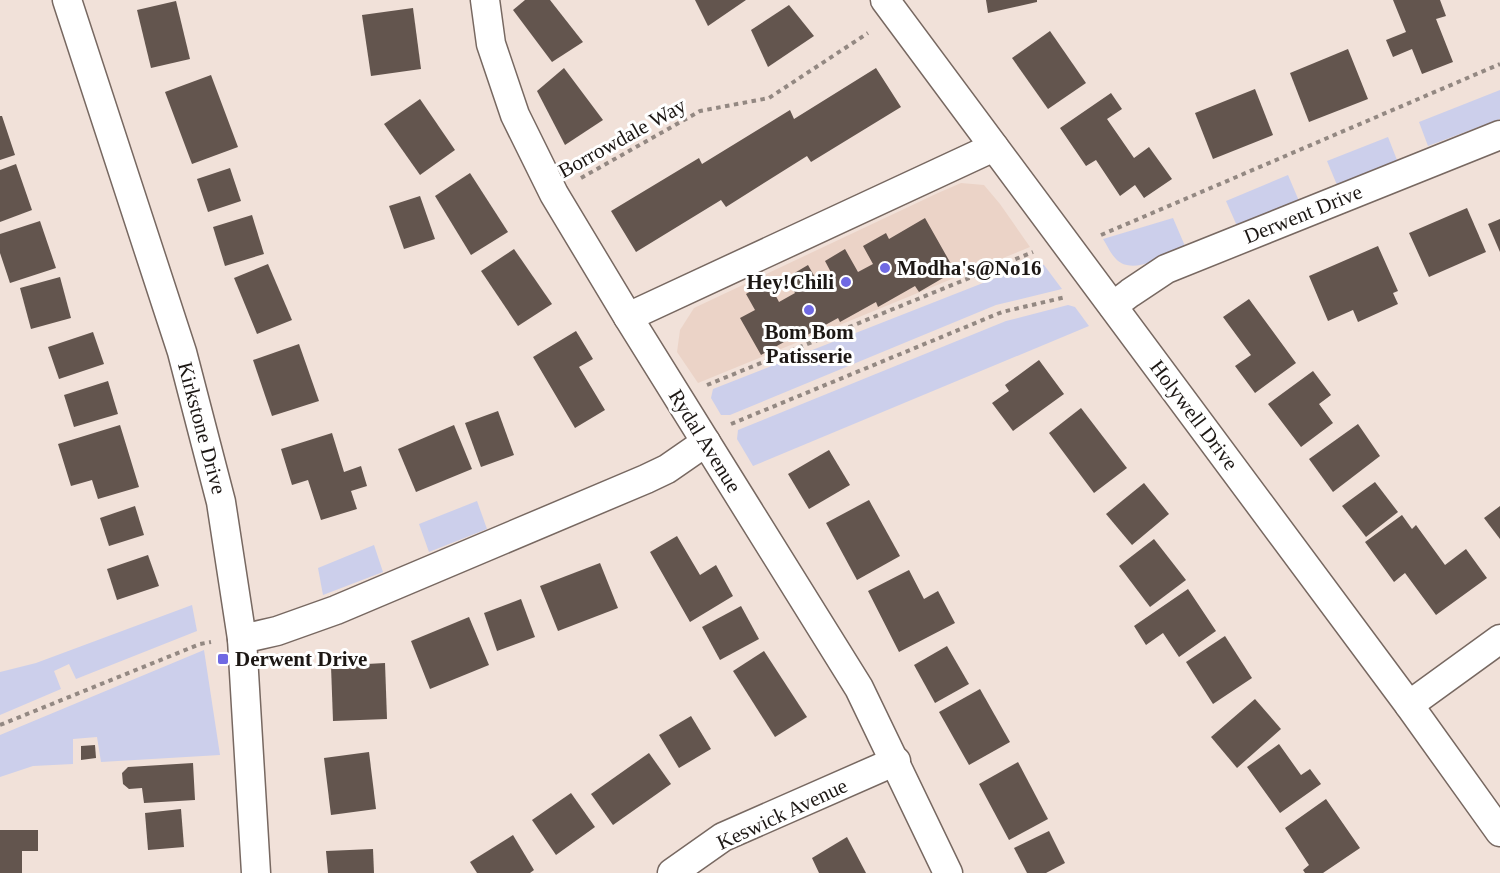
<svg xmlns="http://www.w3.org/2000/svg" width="1500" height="873" viewBox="0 0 1500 873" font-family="'Times New Roman',serif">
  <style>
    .built { fill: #ebd3c7 }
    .green { fill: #cccfeb }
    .building { fill: #63554e }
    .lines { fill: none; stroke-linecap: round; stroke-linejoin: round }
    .minor-casing { stroke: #776861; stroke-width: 31 }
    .path { stroke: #938882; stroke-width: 4; stroke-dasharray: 4.5 4.5; stroke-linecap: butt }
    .minor { stroke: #fff; stroke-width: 28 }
    .poi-dot { fill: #6f69e3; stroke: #fff; stroke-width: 2 }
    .labels { text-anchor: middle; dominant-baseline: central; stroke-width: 6; stroke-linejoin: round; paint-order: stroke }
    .street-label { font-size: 21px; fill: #1c1714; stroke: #fff }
    .poi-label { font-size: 21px; font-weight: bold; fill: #1c1714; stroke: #fff; text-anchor: start }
  </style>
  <rect width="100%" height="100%" fill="#f1e1d9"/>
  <!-- built -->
  <path class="built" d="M961,183l23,2 16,19 30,43 -332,136 -21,-31 3,-22 14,-22 244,-115z"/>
  <!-- green -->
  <g class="green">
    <path d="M1500,90v29l-72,27 -9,-24z"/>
    <path d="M1388,137l9,23 -60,25 -10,-24z"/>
    <path d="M1288,175l11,26 -62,25 -11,-25z"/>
    <path d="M1173,218l12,28c-18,8 -52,31 -69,13 -6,-6 -9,-14 -13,-20z"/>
    <path d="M1034,263l10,2 18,24 -66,16 -266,110h-9l-10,-17 2,-9z"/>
    <path d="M1068,305l7,2 14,19 -336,140 -16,-27 1,-9 268,-109z"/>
    <path d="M477,501l10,28 -58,23 -10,-28z"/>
    <path d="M374,545l9,27 -60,23 -5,-27z"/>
    <path d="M192,605l5,26 -121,48 -7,-15 -15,7 7,18 -61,26v-43l36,-9z"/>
    <path d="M204,650l16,105 -119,7 -4,-25 -24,2v25l-40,2 -33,11v-42z"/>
  </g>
  <!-- building -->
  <g class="building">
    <path d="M525,0h25l33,42 -31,20 -39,-52z"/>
    <path d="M695,0h51l-38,26z"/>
    <path d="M986,0h51v2l-49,11z"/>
    <path d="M1393,0h47l6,16 -10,3 17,43 -31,12 -10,-25 -19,8 -7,-17 20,-8z"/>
    <path d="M176,1l14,58 -39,9 -14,-58z"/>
    <path d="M789,5l25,31 -46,31 -17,-37z"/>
    <path d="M413,8l8,61 -50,7 -9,-61z"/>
    <path d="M1050,31l36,52 -38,26 -36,-51z"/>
    <path d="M1348,49l20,50 -59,23 -19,-49z"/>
    <path d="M564,68l39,52 -38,25 -28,-54z"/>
    <path d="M876,68l25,39 -90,55 -4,-6 -81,51 -5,-7 -85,52 -25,-41 88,-53 3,6 88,-54 4,9z"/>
    <path d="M211,75l27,72 -46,17 -27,-72z"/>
    <path d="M1255,89l18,46 -60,24 -18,-46z"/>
    <path d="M1111,93l11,16 -15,10 27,39 15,-11 23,32 -28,19 -9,-13 -15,11 -24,-36 -10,6 -26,-38z"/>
    <path d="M420,99l35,51 -35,25 -36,-51z"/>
    <path d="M0,116h2l13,39 -15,5z"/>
    <path d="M16,164l16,46 -32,12v-52z"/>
    <path d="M230,168l11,33 -33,11 -11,-33z"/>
    <path d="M470,173l38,59 -37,23 -36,-59z"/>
    <path d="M420,196l15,43 -31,10 -15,-43z"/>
    <path d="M1467,208l19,44 -57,25 -20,-44z"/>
    <path d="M252,215l12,39 -39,12 -12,-39z"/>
    <path d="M925,218l30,53 -36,21 -4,-6 -37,21 -2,-5 -36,20 -2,-4 -38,21 -2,-5 -37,21 -21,-37 15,-8 -9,-16 22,-13 11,21 16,-9 -9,-15 22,-13 12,21 14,-8 -9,-17 20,-12 13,23 15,-8 -10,-18 23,-13 3,6z"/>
    <path d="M1500,219v33l-12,-28z"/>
    <path d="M40,221l16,47 -46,15 -10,-30v-19z"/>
    <path d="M1378,246l20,45 -5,2 5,11 -40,18 -5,-12 -25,11 -19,-45z"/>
    <path d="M514,249l38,55 -34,22 -37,-55z"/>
    <path d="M268,264l24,56 -35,14 -23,-56z"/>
    <path d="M60,277l11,41 -40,11 -11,-41z"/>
    <path d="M1249,299l47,64 -41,30 -20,-27 16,-11 -28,-38z"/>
    <path d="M576,331l17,28 -14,8 26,43 -30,18 -42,-71z"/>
    <path d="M93,332l11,32 -45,15 -11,-32z"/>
    <path d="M299,344l20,57 -47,15 -19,-56z"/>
    <path d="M1039,360l25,34 -51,37 -21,-28 17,-12 -4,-6z"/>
    <path d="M1313,371l18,24 -12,9 14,19 -32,24 -33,-43z"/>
    <path d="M108,381l10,33 -44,13 -10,-32z"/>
    <path d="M1081,408l46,60 -33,25 -45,-60z"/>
    <path d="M498,411l16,44 -33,12 -16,-44z"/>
    <path d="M1358,424l22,32 -47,36 -24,-33z"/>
    <path d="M120,425l19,62 -41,12 -6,-19 -21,6 -13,-42z"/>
    <path d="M454,425l18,44 -56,23 -18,-43z"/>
    <path d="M332,433l12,39 17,-6 6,20 -16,5 6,18 -36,11 -13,-40 -16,5 -11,-36z"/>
    <path d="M829,450l21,35 -41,24 -21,-35z"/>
    <path d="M1375,482l23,30 -32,25 -24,-31z"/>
    <path d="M1144,483l25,31 -37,31 -26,-31z"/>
    <path d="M869,500l31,56 -43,24 -31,-57z"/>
    <path d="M135,506l9,29 -35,11 -9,-28z"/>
    <path d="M1500,506v33l-16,-21z"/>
    <path d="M1402,515l10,14 4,-4 29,40 21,-16 21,29 -51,37 -31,-42 -11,9 -29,-40z"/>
    <path d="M677,536l23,39 16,-10 17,31 -43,26 -40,-70z"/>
    <path d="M1154,539l32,41 -36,27 -31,-41z"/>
    <path d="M148,555l11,31 -42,14 -10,-31z"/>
    <path d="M600,563l18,45 -60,23 -18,-45z"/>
    <path d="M909,570l15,29 14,-8 17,32 -56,29 -31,-61z"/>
    <path d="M1188,589l28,42 -37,26 -16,-24 -17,12 -12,-19z"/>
    <path d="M521,599l14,38 -38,14 -13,-38z"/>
    <path d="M741,606l18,33 -39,21 -18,-33z"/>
    <path d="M469,617l20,48 -59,24 -19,-48z"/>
    <path d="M1225,636l27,42 -39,26 -27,-42z"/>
    <path d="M947,646l22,38 -34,19 -21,-38z"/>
    <path d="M764,651l43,66 -32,20 -42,-66z"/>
    <path d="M385,663l2,56 -54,2 -2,-55z"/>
    <path d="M980,689l30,53 -41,23 -30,-53z"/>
    <path d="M1255,699l26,30 -44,39 -26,-31z"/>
    <path d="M691,716l20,33 -32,19 -20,-33z"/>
    <path d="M1279,744l22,31 9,-6 11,15 -41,29 -33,-46z"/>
    <path d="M95,745l1,13 -15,2v-14z"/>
    <path d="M369,752l7,57 -45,6 -7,-57z"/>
    <path d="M649,753l22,31 -58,41 -22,-31z"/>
    <path d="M1018,762l30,57 -39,21 -30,-56z"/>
    <path d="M193,763l2,37 -51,3 -2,-15 -13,1 -6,-5 -1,-11 6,-6z"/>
    <path d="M571,793l24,34 -39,28 -24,-35z"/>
    <path d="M1326,799l34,49 -37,25h-18l-2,-3 6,-5 -24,-37z"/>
    <path d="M181,809l3,38 -36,3 -3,-37z"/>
    <path d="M0,830h38v21h-16v22h-22z"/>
    <path d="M1049,831l16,32 -19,10h-19l-13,-25z"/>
    <path d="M513,835l21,35 -4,3h-53l-7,-11z"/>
    <path d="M847,837l19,36h-47l-7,-15z"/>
    <path d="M373,849l1,24h-46l-2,-22z"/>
  </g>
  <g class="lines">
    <defs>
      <g id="minor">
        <path d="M67,0l115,352 39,150 21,137 14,234"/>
        <path d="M485,0l6,44 24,71 39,79 74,123 231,371 89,185"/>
        <path d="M885,0l524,705 91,127"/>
        <path d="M1113,306l17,-13 36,-24 334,-134"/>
        <path d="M628,317l366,-170"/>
        <path d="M242,639l35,-8 59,-21 310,-131 21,-10 39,-27"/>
        <path d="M1409,705l91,-66"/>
        <path d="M672,873l51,-36 173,-76"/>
      </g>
    </defs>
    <!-- minor casing -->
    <use href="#minor" class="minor-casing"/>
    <!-- path -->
    <g class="path">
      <path d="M581,178l119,-67 69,-13 99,-65"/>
      <path d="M1101,235l399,-171"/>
      <path d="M707,385l326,-133"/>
      <path d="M731,424l271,-112 64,-15"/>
      <path d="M0,725l200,-81 11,-2"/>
    </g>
    <!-- minor -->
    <use href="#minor" class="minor"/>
  </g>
  <!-- markers -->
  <g class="poi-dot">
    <circle cx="885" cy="268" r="6"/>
    <circle cx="846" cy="282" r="6"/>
    <circle cx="809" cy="310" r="6"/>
    <rect x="217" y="653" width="12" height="12" rx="3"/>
  </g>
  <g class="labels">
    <!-- street labels -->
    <g class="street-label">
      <text transform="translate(622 138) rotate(-29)">Borrowdale Way</text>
      <text transform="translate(1303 214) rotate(-22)">Derwent Drive</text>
      <text transform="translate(1194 415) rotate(53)">Holywell Drive</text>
      <text transform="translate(202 428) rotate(75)">Kirkstone Drive</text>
      <text transform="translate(705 441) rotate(58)">Rydal Avenue</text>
      <text transform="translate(782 814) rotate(-25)">Keswick Avenue</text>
    </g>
    <!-- poi labels -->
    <g class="poi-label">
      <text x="897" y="268">Modha's@No16</text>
      <text x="834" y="282" text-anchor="end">Hey!Chili</text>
      <text x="809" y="332" text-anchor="middle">Bom Bom<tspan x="809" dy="24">Patisserie</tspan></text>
      <text x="235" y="659">Derwent Drive</text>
    </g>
  </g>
</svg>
